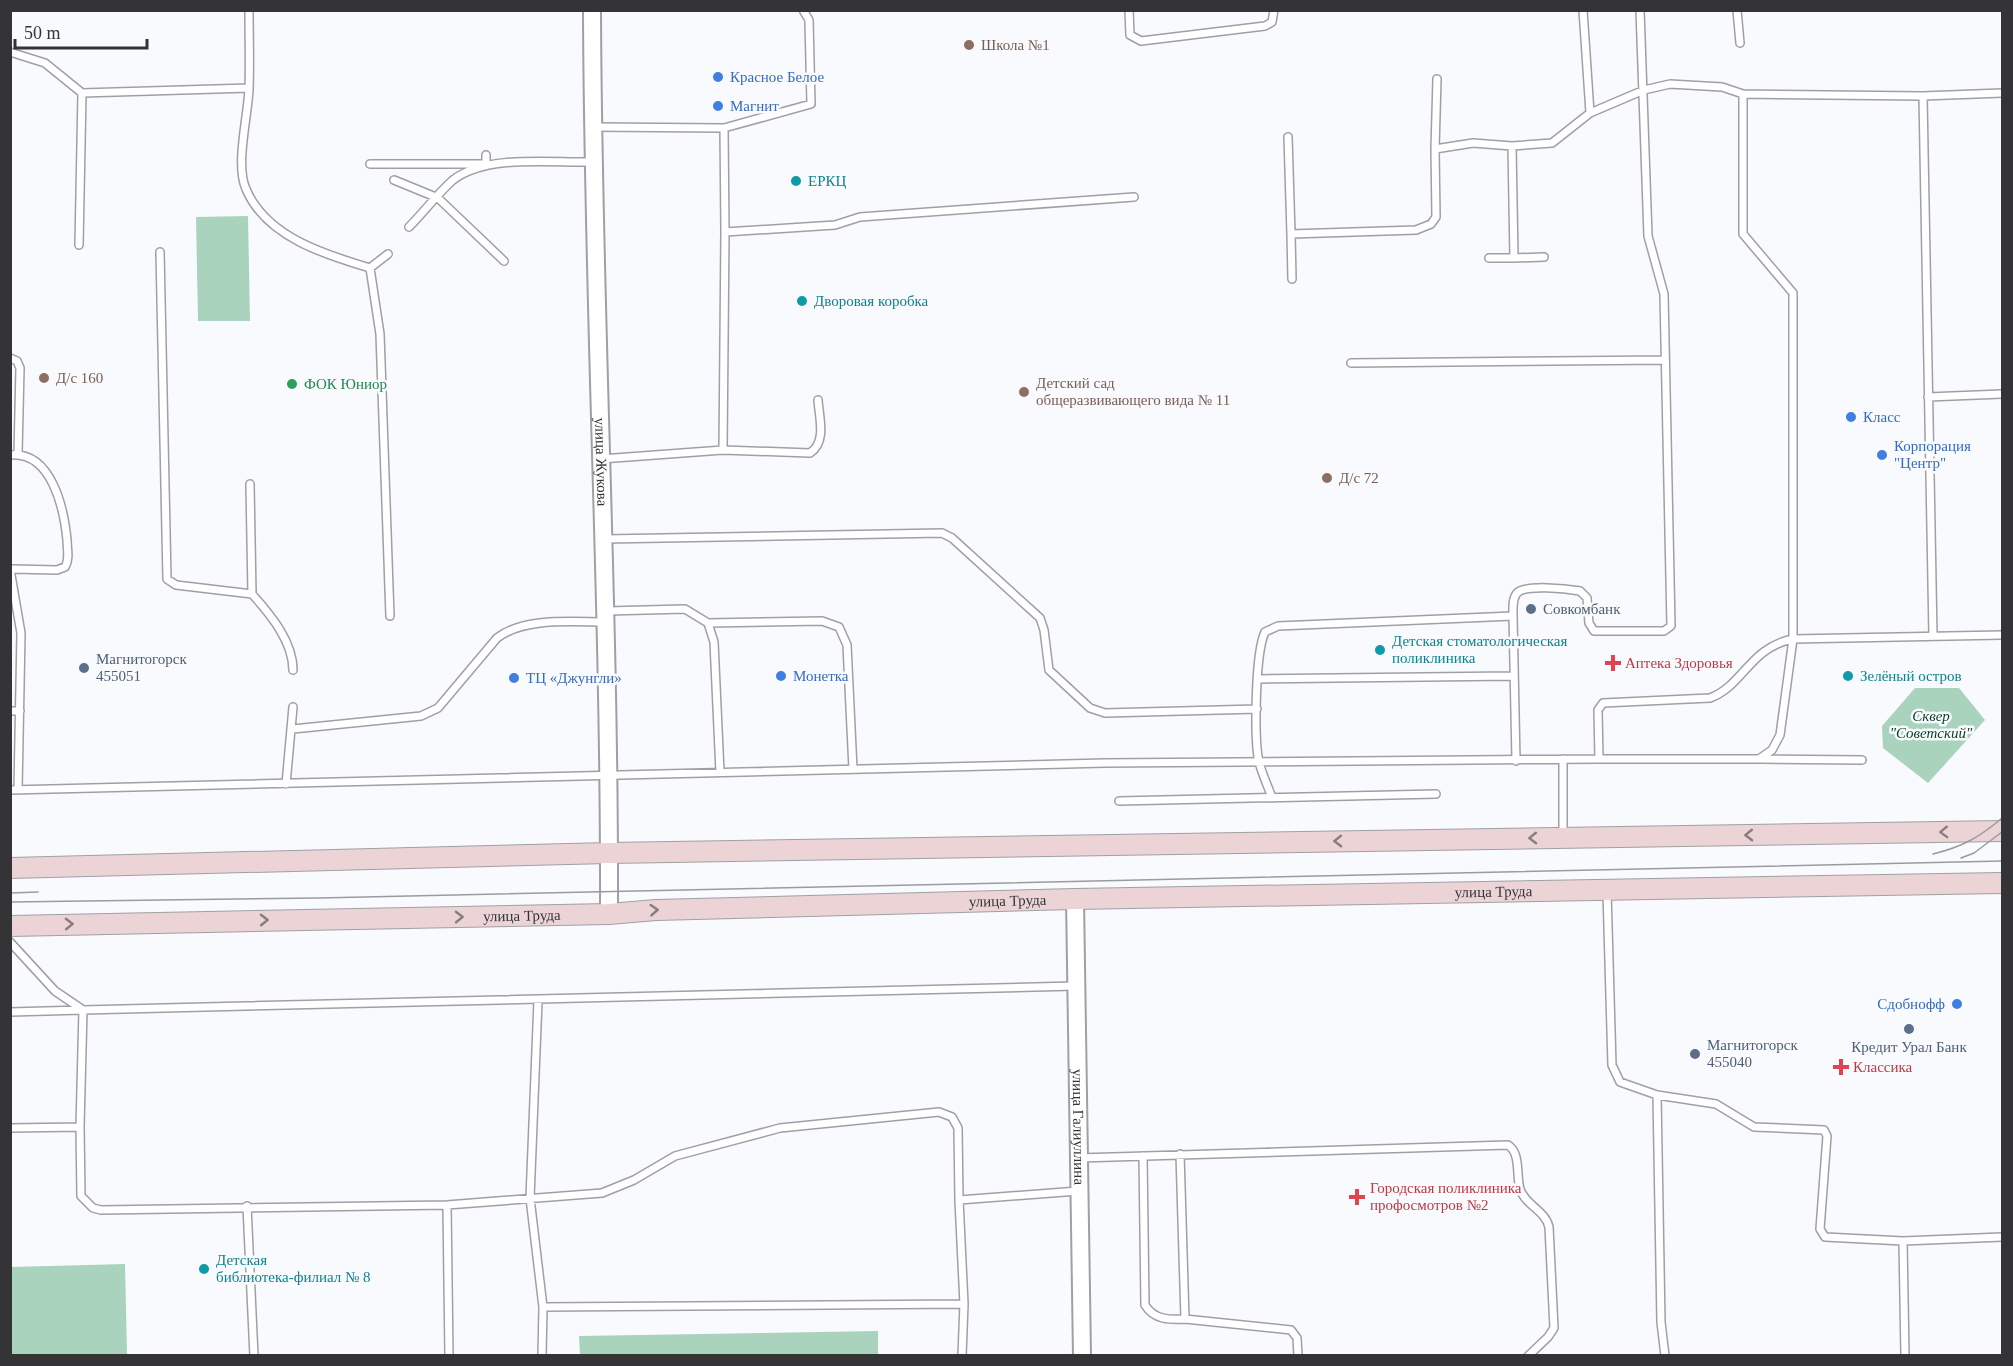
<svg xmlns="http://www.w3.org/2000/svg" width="2013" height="1366" viewBox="0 0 2013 1366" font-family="'Times New Roman',serif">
	<rect width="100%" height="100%" fill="#f9fafe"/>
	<!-- green -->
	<path fill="#a9d3bc" d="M248,216l2,105h-52l-2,-104z
		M1915,688h44l26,32 -57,63 -45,-35 -1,-22z
		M125,1264l2,91h-116v-88z
		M878,1331v24h-298l-1,-19z"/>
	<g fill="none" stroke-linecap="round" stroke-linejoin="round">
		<!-- service casing -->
		<g stroke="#9fa0a5" stroke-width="10">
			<path id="service" d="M249,10c0,26 1,53 0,79 -1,27 -14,76 -3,100 20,48 80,66 124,79l18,-14
				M1129,10l1,25 11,6 124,-15 7,-4 2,-12
				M1583,10l7,103
				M1737,10l3,33
				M10,52l35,11 37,30
				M1923,96l10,540
				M593,127l131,1 87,-24 -2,-84 -6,-10
				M1288,137l3,97 125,-4 15,-6 5,-7 -1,-68 38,-6 39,3 40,-3 38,-30 54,-23 26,-6 52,3 21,7
				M1512,146l2,112 30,-1
				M1435,149l2,-70
				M370,164h116v-9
				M394,180l44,18 66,63
				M409,227c13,-13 31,-36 44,-47 34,-26 98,-17 139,-18
				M725,232l110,-7 25,-8 274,-20
				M1291,234l1,45
				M79,245l3,-152 167,-5
				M160,252l7,327 9,6 76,9c19,21 41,48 41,76
				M1489,258h25
				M370,268l10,66 10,282
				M10,358l7,3 3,7 -2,86
				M1351,363l314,-3
				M1928,397l74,-3
				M723,450l87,3c17,-11 9,-36 8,-53
				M10,455c42,-4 54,54 57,85 0,9 3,19 -2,27l-8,3 -45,-1
				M601,459l122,-9 2,-218 -1,-104
				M250,484l2,110
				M605,539l337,-6 10,5 88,80 4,12 5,40 41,38 15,5 152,-4
				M10,569l11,64 -3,157
				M607,611l78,-2 23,14 6,19 6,130
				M708,623l114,-2 17,6 8,18 6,124
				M1258,679l254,-3
				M10,711h10
				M293,729l128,-13 17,-8 59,-70c27,-21 75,-16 108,-16
				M1563,759v76
				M1599,759h160l13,-9 8,-15 13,-96v-346l-50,-59v-140l180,2 79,-3
				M1759,759l103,1
				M1516,761l-3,-145c0,-7 -1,-17 4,-23 8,-9 51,-4 63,-2l7,7 2,25 5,8h70l7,-5 -7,-332 -16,-58 -8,-226
				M286,784l7,-77
				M10,790l1095,-27 494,-4 -1,-49 5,-7 107,-5c33,-12 40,-51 83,-59l209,-4
				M1272,798c-4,-12 -10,-24 -13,-36 -5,-23 -4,-109 6,-130l13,-6 235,-10
				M1119,801l317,-7
				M1607,892l5,173 8,17 37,13 4,227 4,34
				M10,942l45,49 28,19 -73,2
				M538,1001l-8,197 13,109 -1,49
				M1657,1095l59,9 38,23 70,3 3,6 -7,93 5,8 78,4 99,-4
				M80,1127l1,69 12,12 8,2 346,-5 155,-12 32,-13 41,-24 105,-28 159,-16 13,5 6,11 1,72 119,-9
				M10,1128l70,-1 3,-117 992,-24
				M1143,1156l2,149c9,15 25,15 40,14l-5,-165
				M1079,1158l429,-13c13,8 8,31 12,44 5,16 25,21 29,38l5,101 -6,9 -20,19
				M959,1200l5,104 -2,52
				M447,1205l2,151
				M247,1206l7,150
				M1903,1241l2,115
				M543,1307l421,-3
				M1185,1319l106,11 6,8 1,18"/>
		</g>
		<!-- tertiary casing -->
		<g stroke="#9fa0a5" stroke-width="20">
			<g id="tertiary">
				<path id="s1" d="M592,10c1,302 18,602 17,904"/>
				<path id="s2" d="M1075,899l7,457"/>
			</g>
		</g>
		<!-- secondary casing -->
		<g stroke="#9fa0a5" stroke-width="22">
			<g id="secondary">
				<path d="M10,868l599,-15 1393,-22"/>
				<path id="s3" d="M10,926l599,-12 47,-4 419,-11 927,-16"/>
			</g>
		</g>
		<!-- service -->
		<use href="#service" stroke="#fff" stroke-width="7"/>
		<!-- tertiary -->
		<use href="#tertiary" stroke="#fff" stroke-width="16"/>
		<!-- secondary -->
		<use href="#secondary" stroke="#ecd4d6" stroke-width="20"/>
		<!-- tram -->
		<path stroke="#9a9b9e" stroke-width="1.5" d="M1933,854c29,-7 47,-17 69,-36
			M1961,858l13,-5 28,-21
			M10,893l28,-1
			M10,902l309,-4 1683,-37"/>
	</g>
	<!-- one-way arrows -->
	<defs><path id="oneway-chevron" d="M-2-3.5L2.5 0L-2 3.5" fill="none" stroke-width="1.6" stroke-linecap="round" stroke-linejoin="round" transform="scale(1.5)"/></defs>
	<g stroke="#877c7e">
		<use href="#oneway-chevron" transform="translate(1944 832) rotate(178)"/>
		<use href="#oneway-chevron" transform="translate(1749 835) rotate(179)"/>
		<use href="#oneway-chevron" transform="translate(1533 838) rotate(179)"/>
		<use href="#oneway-chevron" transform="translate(1338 841) rotate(179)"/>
		<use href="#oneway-chevron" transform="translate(654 910) rotate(-4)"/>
		<use href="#oneway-chevron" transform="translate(459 917) rotate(-1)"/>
		<use href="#oneway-chevron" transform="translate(264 920) rotate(-1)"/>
		<use href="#oneway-chevron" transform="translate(69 924) rotate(-1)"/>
	</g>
	<!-- markers -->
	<g fill="#8d6e63" stroke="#f9fafe" stroke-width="2">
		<circle cx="969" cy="45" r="6"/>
		<circle cx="44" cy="378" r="6"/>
		<circle cx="1024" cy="392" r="6"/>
		<circle cx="1327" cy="478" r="6"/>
	</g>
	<g fill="#3f7fe0" stroke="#f9fafe" stroke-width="2">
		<circle cx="718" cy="77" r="6"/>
		<circle cx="718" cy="106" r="6"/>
		<circle cx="1851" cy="417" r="6"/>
		<circle cx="1882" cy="455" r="6"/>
		<circle cx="781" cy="676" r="6"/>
		<circle cx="514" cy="678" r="6"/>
		<circle cx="1957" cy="1004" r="6"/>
	</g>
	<g fill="#0f9aa8" stroke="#f9fafe" stroke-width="2">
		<circle cx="796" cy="181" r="6"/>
		<circle cx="802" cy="301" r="6"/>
		<circle cx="1380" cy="650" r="6"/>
		<circle cx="1848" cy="676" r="6"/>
		<circle cx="204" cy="1269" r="6"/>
	</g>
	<circle fill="#2e9e5b" stroke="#f9fafe" stroke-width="2" cx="292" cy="384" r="6"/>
	<g fill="#5c6f8a" stroke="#f9fafe" stroke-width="2">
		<circle cx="1531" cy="609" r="6"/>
		<circle cx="84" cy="668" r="6"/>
		<circle cx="1909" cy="1029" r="6"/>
		<circle cx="1695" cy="1054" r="6"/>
	</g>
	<g fill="#e0444e" stroke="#f9fafe" stroke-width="2">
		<path d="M1610 654h6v6h6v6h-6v6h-6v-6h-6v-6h6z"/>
		<path d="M1838 1058h6v6h6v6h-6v6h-6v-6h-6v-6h6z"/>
		<path d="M1354 1188h6v6h6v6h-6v6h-6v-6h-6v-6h6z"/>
	</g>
	<g text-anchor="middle" stroke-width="5" stroke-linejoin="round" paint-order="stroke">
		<!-- education labels -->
		<g font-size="15" fill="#785e54" stroke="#f9fafe" text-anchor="start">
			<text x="981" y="50">Школа №1</text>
			<text x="56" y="383">Д/с 160</text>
			<text x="1036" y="388">Детский сад<tspan x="1036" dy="17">общеразвивающего вида № 11</tspan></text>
			<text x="1339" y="483">Д/с 72</text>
		</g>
		<!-- shop labels -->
		<g font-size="15" fill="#366cbe" stroke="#f9fafe" text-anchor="start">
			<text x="730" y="82">Красное Белое</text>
			<text x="730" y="111">Магнит</text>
			<text x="1863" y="422">Класс</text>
			<text x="1894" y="451">Корпорация<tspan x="1894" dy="17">"Центр"</tspan></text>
			<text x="793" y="681">Монетка</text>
			<text x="526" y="683">ТЦ «Джунгли»</text>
			<text x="1945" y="1009" text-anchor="end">Сдобнофф</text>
		</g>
		<!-- culture labels -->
		<g font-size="15" fill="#0d838f" stroke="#f9fafe" text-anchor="start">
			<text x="808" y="186">ЕРКЦ</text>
			<text x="814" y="306">Дворовая коробка</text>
			<text x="1392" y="646">Детская стоматологическая<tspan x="1392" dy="17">поликлиника</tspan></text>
			<text x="1860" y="681">Зелёный остров</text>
			<text x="216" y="1265">Детская<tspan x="216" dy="17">библиотека-филиал № 8</tspan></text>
		</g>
		<!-- leisure labels -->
		<g font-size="15" fill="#27864d" stroke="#f9fafe" text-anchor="start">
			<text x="304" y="389">ФОК Юниор</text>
		</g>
		<!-- street labels -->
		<g font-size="15" fill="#343436" stroke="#f9fafe">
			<text dy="5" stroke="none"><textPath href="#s1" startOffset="452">улица Жукова</textPath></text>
			<text dy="5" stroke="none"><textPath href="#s3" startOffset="1484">улица Труда</textPath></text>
			<text dy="5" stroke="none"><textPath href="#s3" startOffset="998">улица Труда</textPath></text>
			<text dy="5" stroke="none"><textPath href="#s3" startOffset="512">улица Труда</textPath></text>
			<text dy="5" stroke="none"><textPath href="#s2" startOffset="228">улица Галиуллина</textPath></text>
		</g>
		<!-- service labels -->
		<g font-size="15" fill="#4e5e75" stroke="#f9fafe" text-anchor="start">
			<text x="1543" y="614">Совкомбанк</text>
			<text x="96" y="664">Магнитогорск<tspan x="96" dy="17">455051</tspan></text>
			<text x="1707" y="1050">Магнитогорск<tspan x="1707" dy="17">455040</tspan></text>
			<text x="1909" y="1052" text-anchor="middle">Кредит Урал Банк</text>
		</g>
		<!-- health labels -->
		<g font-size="15" fill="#be3a42" stroke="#f9fafe" text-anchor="start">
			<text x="1625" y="668">Аптека Здоровья</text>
			<text x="1853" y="1072">Классика</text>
			<text x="1370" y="1193">Городская поликлиника<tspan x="1370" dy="17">профосмотров №2</tspan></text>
		</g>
		<!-- park labels -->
		<g font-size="15" font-style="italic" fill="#053f28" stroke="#f9fafe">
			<text x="1931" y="721">Сквер<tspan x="1931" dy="17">"Советский"</tspan></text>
		</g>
	</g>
	<!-- border -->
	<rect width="2013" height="1366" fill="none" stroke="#343436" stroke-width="24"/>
	<!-- scale -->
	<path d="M15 39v9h132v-9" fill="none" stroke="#343436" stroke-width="3"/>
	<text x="24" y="39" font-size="18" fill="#343436" stroke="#f9fafe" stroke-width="4.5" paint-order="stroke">50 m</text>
</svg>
